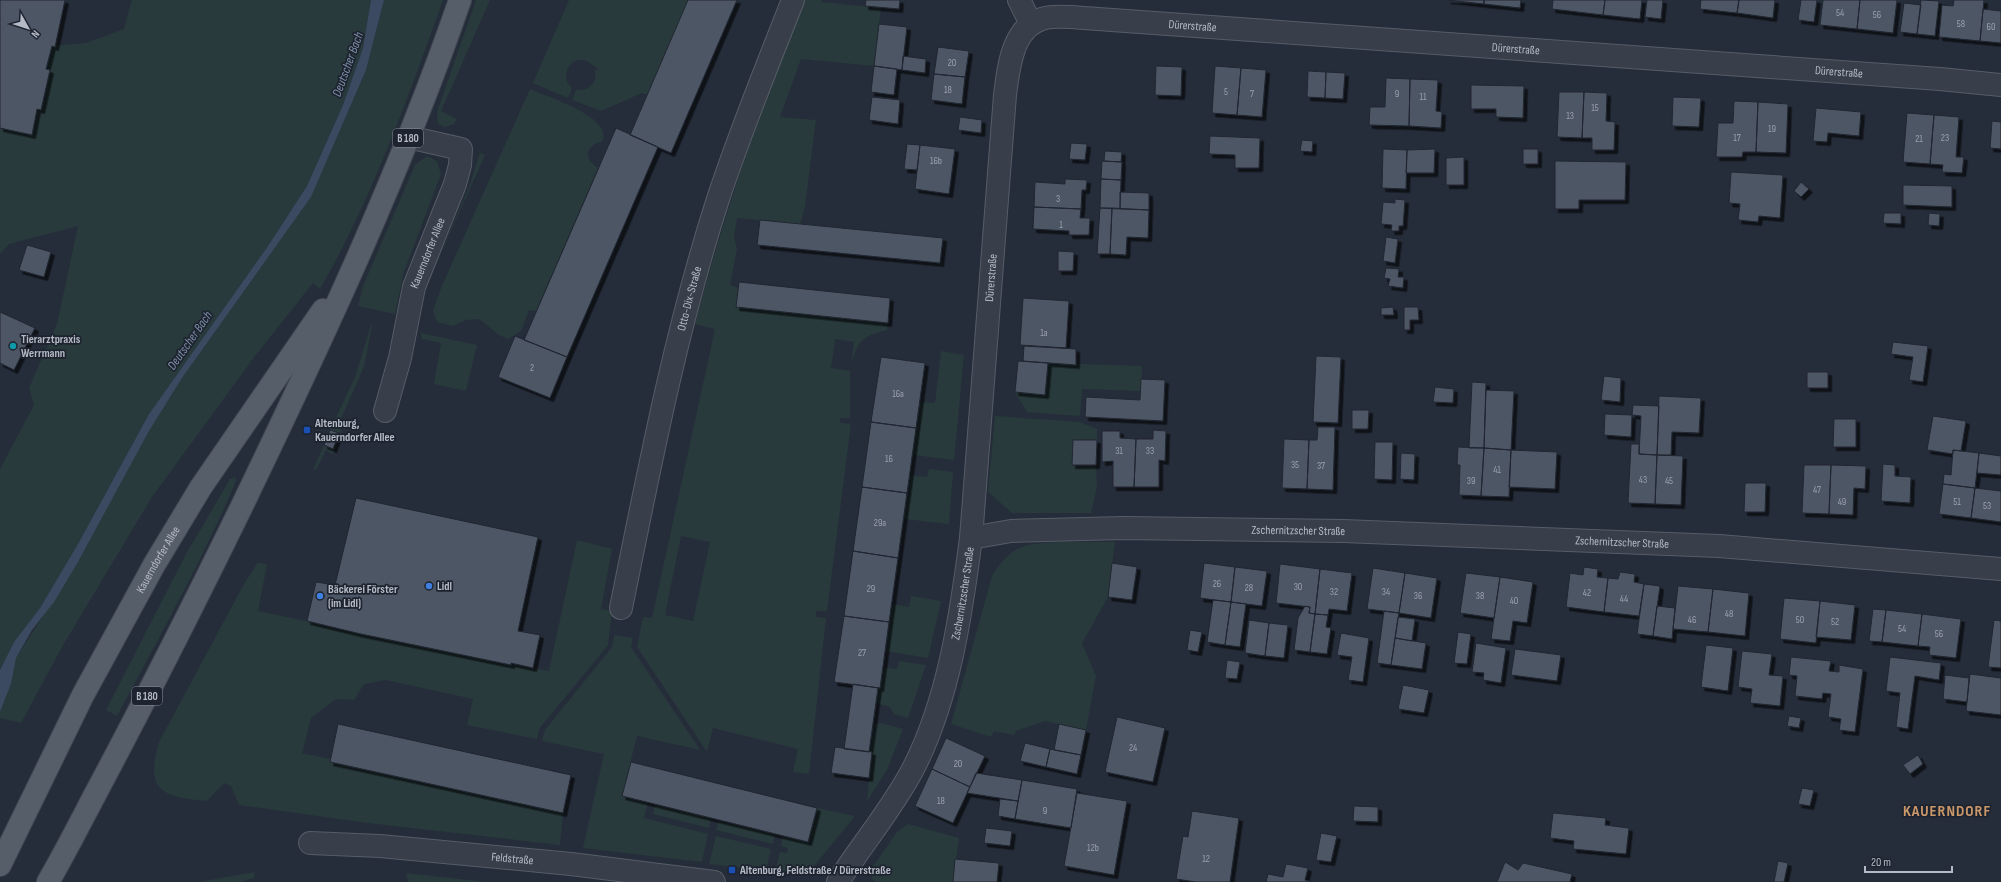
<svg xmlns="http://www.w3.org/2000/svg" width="2001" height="882" viewBox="0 0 2001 882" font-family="'Sofia Sans Condensed',sans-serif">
	<defs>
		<filter id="shadow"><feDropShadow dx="3.5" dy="3.5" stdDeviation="0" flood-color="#0009"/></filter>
	</defs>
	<rect width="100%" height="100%" fill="#252d3a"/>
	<!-- green -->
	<path fill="#283a3c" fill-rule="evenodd" d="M132,0h239l-8,48 -20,57 -36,81 -39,60 -119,168 -71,130 -38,64 -26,34 -14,28v-201l34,-64 -5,-17 28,-64 21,-98 -69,18 -9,10v-126l32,7 5,-26h4l9,-39 -4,-1 6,-23 34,-3 38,-14z
		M384,0h59c-35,98 -71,199 -123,289l-7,-6 -58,73 -103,141 -90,150 -41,76 -21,-5v-6l11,-28 5,-26 62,-96 71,-131 33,-53 129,-181 55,-127z
		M476,0h14l-49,111 16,8 -3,5 -9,3 -7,-3 -1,-12z
		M569,0h119l-41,95 -5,-2 -41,18 -29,-11 4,-10c13,1 22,-7 19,-20l4,-1c-5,-2 -9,-7 -13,-8 -15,-5 -22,9 -19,21l5,6 -4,10 -35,-15z
		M802,0h20l-1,2 60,6 -7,58 -73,-7 -21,58 36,3 -11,86 -5,18 -63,-6 -3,19 3,12 -7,36 8,3 -2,19 152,16 -1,7c-25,6 -29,11 -36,35l3,-23 -19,-3 -4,29 19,3v47h-10v5l11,1 -24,187h-11v6l10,1 -17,156 -16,-2 5,-23 -85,-21 -6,24 -70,-105 6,-30 9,1 63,-289 -20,-5c29,-110 66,-217 107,-324zM681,536l29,6 -17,79 -28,-6z
		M530,89c17,8 85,28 72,53 -8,0 -17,8 -13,17 2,4 6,7 9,9l-62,143 -7,-1 -8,21 -13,8 -9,-4 -20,-16 -13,1 -13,6 -16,-4 -4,-11 8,-23z
		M480,153l5,2 -58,130 42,-98z
		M427,156l10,5 4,13 -37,98 -9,42 -37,-8 5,-20 52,-121z
		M371,325l1,1 -8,41 -27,61 5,3 -9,23 -7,-4 -10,20 -3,-1 11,-24 10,4 5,-16 -9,-3 25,-53z
		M421,333l56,12 -11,46 -32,-7 7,-41 -19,-4z
		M941,351l23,4 -10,105 -41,-5 7,-53 15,1z
		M1048,363l94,3 -1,25 -59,-2 -2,27 -53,-4 -12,-20 30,3z
		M995,416l85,6 17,7v11l-24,1 -1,24h24l1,22 -6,26h-79l-24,-21z
		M929,469l24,3 -4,52 -45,-5 6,-44 17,2z
		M235,477l1,4c-34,81 -78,158 -119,235l-11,-6 80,-156 44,-75z
		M577,540l35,9 -11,60 11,2 -4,34 -69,84 -2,10 -70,-14 6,-26 -87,-19 -22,4 -10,16 -18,-1 -25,19 -9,35 28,6v3l233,51 -3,32 -200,-23 -121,-17 -8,-19 -7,-3 -17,18c-46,-4 -62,-10 -48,-59l85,-158 14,-22 9,3 -9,46 71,15 1,2 181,37v-2l38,8z
		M1062,542h53l-7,55 -26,46 14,33 -10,54 -41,-9 -29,10 -2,4 -20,-4 -3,6 -40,-13 41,-148c20,-33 34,-32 70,-34z
		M911,596l30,5 -13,57 -43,-7 7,-47 17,3z
		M614,635l19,3 -2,9 69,103 -63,-14 -15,60 26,7 -4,15 64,16 -6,28 -119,-14 21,-94 -62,-13 3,-11 67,-83z
		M899,661l27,4 -18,53 -14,-4 -4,-7 -14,-4 7,-36 14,2z
		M882,723l21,6 -16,41 -20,31 5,-49h-3l4,-28z
		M655,805l56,13 -2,10 -56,-14z
		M817,808l38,8 -40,49 -23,8 -17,-2 5,-19 7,1 1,-5 -7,-2 2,-10 25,6z
		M719,821l56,13 -2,10 -57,-14z
		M908,824l51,14 -6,44h-77l-3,-2 -4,-7 3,-5 25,-36z
		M716,836l55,13 -5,21 -57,-6z
		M255,872l-1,6 -13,4h-42z
		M406,873l81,9h-79z"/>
	<!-- water -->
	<path fill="#3c4a61" d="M371,0h13l-18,70 -55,127 -129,181 -33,53 -71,131 -24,40 -22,28 -16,28 -5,26 -11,28v-42l14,-28 26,-34 38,-64 71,-130 119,-168 39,-60 36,-81 20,-57z"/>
	<!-- building -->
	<path fill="#4e5765" stroke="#202631" filter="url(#shadow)" d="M0,0h65l-10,47 -3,-1 -6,23 4,1 -9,40 -4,-1 -5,26 -32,-7z
		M688,0h49l-66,153 -41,-18z
		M866,0h34l-1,9 -34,-3z
		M1447,0h37v4z
		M1484,0h37l-1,8 -36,-4z
		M1553,0h52l-2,15 -51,-6z
		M1605,0h37l-2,19 -37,-4z
		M1647,0h16l-2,19 -16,-2z
		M1701,0h38l-2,13 -37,-4z
		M1739,0h36l-2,18 -36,-5z
		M1801,0h16l-3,22 -16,-2z
		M1823,0h37l-3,29 -37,-4z
		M1860,0h37l-4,33 -36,-4z
		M1921,0l18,1 -4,35 -18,-2z
		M1954,0h30l-4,41 -41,-4 3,-32 11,1z
		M1904,3l17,2 -4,29 -17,-2z
		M1983,9l18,2v32l-21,-2z
		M879,24l28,3 -5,43 -28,-4z
		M938,47l31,4 -4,26 -31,-3z
		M903,56l23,3 -1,14 -23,-3z
		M874,66l23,3 -3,26 -23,-3z
		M1156,66l26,1 -1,29 -26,-1z
		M1215,66l26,2 -4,47 -25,-2z
		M1241,68l25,2 -4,47 -25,-2z
		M1308,71l18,1 -1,26 -18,-1z
		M1326,72l19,1 -2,26 -18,-1z
		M934,74l31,3 -3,27 -31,-4z
		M1386,78l24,1 -1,47 -40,-1 1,-18h15z
		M1410,79l28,1 -2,31 6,1 -1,16 -32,-2z
		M1471,85l53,1 -1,32 -27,-1v-8h-25z
		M1559,92h25l-2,46 -25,-1z
		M1584,92l23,1 -1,28 9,1 -1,28h-22v-12h-10z
		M872,97l28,3 -2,24 -29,-4z
		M1673,97l28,1 -2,29 -27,-1z
		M1734,101l24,1 -2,50h-13l-1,5h-26l2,-34h15z
		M1758,102l30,2 -2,49 -30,-1z
		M1816,108l45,4 -2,24 -31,-3 -1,9 -14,-1z
		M1907,113l27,2 -4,49 -27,-2z
		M1934,115l25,2 -3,40h8l-2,16 -20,-1 1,-7 -13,-1z
		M960,117l22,3 -1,13 -23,-3z
		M1992,121l9,1v27l-11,-1z
		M616,128l42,19 -91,210 -43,-17z
		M1210,136l50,2 -1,30h-24v-13l-26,-1z
		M1302,140l11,1 -1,11 -12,-1z
		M1071,143l16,1 -2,16 -16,-1z
		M907,144l13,1 -3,25 -13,-1z
		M920,145l35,4 -6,45 -34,-5z
		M1383,149l24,1 -1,39 -24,-1z
		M1435,149l-1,24h-28l1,-23z
		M1523,149h15v15h-15z
		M1105,151l17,1 -1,10 -17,-1z
		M1464,157v28h-18v-27z
		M1102,161l20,1 -1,18 -20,-1z
		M1555,161l71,1 -1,38h-46v9h-24z
		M1731,172l52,3 -3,43 -21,-2 -1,6 -20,-2 2,-16 -11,-1z
		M1065,179l22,1 -1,10h-4l-1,19 -47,-2 1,-25 30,2z
		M1101,179l20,1 -1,29 -20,-1z
		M1801,182l8,7 -8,8 -7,-6z
		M1903,185l49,1v21l-49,-2z
		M1120,192l29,1v17l-29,-1z
		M1395,199l10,1 -2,26h-4v5h-8l1,-6 -11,-1 2,-22 12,1z
		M1034,207l47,2 -1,9h10l-1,17h-20v-4l-36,-2z
		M1100,208h12l-2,46h-13z
		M1112,208l37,2 -1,28 -21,-1 -1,18 -16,-1z
		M1884,213h17v11l-18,-1z
		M1929,213l11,1 -1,12 -11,-1z
		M760,220l183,18 -3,25 -183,-18z
		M1386,237l12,2 -3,24 -12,-2z
		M27,245l24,7 -7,25 -25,-7z
		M1058,251l16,1 -1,19h-15z
		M1386,268l13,1 -1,8h6l-1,11 -15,-2 2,-7 -6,-1z
		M739,282l151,16 -2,25 -152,-16z
		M1023,298l46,3 -3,47 -46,-3z
		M1393,307l1,8h-13v-7z
		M1404,307h14l1,13h-9v10h-6z
		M0,312l35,16 -21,42 -14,-7z
		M515,336l52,21 -17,41 -52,-21z
		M1893,342l35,4 -5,36 -14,-2 4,-23 -22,-3z
		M1024,346l52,3v16l-53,-4z
		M1316,356l25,1 -3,66 -25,-1z
		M881,357l44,6 -9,65 -45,-6z
		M1018,361l30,2 -3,32 -30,-3z
		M1807,372h21v16h-21z
		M1604,376l17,2 -1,24 -19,-2z
		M1141,379l24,1 -2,41 -78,-4 1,-20 54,3z
		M1472,382l14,1 -2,65h-15z
		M1435,387l19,2 -1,14 -20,-1z
		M1486,390l28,1 -3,59 -27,-2z
		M1659,396l42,2 -2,35 -27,-1 -1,23h-14z
		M1633,405l26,1 -2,49 -18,-1 2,-38 -9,-1z
		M1352,410h17l-1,19h-16z
		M1605,414l27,1 -1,22 -27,-2z
		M1933,416l33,5 -5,30 -8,-1v4l-26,-4z
		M1834,419h22v28h-23z
		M871,422l45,6 -9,65 -45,-6z
		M1318,427h17l-2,63 -26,-1 2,-49h8z
		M330,430l9,3 -6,16 -9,-4z
		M1153,430l13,1 -1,30 -6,-1v27h-25l2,-48h17z
		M1102,431h18v7l16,1 -2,48h-21v-26l-11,1z
		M1284,439l25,1 -2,49 -25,-1z
		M1073,440h24l-1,25h-24z
		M1375,442h18l-1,38 -18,-1z
		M1631,444h8v10l18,1 -2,49 -27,-1z
		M1458,447l26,1 -3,48 -22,-1 1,-30h-3z
		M1484,448l27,2 -2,47 -28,-1z
		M1511,450l46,2 -2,37 -46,-2z
		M1953,450l26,3 -4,35 -32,-4 1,-10 7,1z
		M1401,453l14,1 -1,26 -14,-1z
		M1979,453l22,3v19l-24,-2z
		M1657,455l26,1 -2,49 -26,-1z
		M1883,464l12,1v11l16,1 -1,26 -29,-2z
		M1804,465h27l-2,49 -27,-1z
		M1831,465l35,1 -1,23 -11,-1 -1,27 -24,-1z
		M1745,483h21l-1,29h-21z
		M1943,484l32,4 -4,30 -32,-4z
		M862,487l45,6 -9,65 -45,-7z
		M1975,488l26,3v31l-30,-4z
		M356,498l182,39 -20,94 22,4 -7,33 -22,-5v2l-150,-31 -54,-13 9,-39 19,3z
		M853,551l45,7 -9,64 -45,-6z
		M1112,563l25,4 -5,33 -24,-3z
		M1204,563l31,4 -4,35 -31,-4z
		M1280,564l40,5 -5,45 -6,-1 1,-6 -34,-4z
		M1235,567l32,4 -5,35 -31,-4z
		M1584,567l14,2 -1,8 11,1 -4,34 -38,-5 4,-34 13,2z
		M1373,568l32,5 -6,40 -32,-4z
		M1320,569l32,4 -5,38 -18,-2 -1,6 -13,-1z
		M1620,572l15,2 -1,8 10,2 -5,32 -35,-4 4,-34 10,1z
		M1405,573l32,5 -6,40 -32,-5z
		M1466,573l34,4 -6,41 -34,-5z
		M1500,577l33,5 -6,41 -14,-2 -3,20 -19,-2z
		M1644,584l16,2 -7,50 -16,-2z
		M1678,586l35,3 -5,43 -35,-3z
		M1713,589l36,4 -4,43 -37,-4z
		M1784,598l36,3 -4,42 -36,-4z
		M1213,600l18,2 -6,43 -18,-3z
		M1820,601l35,4 -4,35 -35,-3z
		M1231,602l15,2 -6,43 -15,-2z
		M1305,606l5,1 -1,6 6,1 -5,38 -16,-2 4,-32z
		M1657,606l18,2 -3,31 -19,-3z
		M1873,609l13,1 -4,32 -13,-1z
		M1886,610l36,4 -4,32 -36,-4z
		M1384,611l15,2 -8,52 -14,-2z
		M1315,614l13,1 -2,12 5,1 -4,26 -17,-2z
		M1922,614l39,5 -5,39 -27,-3 1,-8 -12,-1z
		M844,616l45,6 -9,66 -46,-6z
		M1398,617l17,2 -3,22 -17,-3z
		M1249,620l20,3 -4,33 -20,-3z
		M1994,620l7,1v47l-13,-1z
		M1269,623l19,2 -4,33 -19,-2z
		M1190,630l12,2 -4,20 -11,-2z
		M1458,632l13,2 -4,30 -13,-1z
		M1341,633l28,5 -6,44 -15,-2 4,-23 -15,-2z
		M1395,638l31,5 -4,26 -31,-4z
		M1476,643l30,5 -5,35 -18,-3 1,-7 -12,-1z
		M1706,645l27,3 -5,43 -27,-4z
		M1515,649l46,6 -4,26 -46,-6z
		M1742,651l30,3 -3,21 14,1 -3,30 -30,-3 2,-14 -14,-2z
		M1791,657l40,4 -2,10 10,1v-7l24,4 -8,63 -16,-2 2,-11 -13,-2 3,-23 -8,-1 -1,6 -27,-3 2,-20 -8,-1z
		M1890,657l51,6 -2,17 -24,-4 -7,53 -12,-2 4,-34 -14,-2z
		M1227,660l13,2 -3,17 -12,-1z
		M1970,674l31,4v37l-35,-4z
		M1945,675l24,3 -2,24 -24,-3z
		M853,684l25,4 -9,64 -25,-3z
		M1403,685l26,5 -5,23 -26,-4z
		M1789,716l12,2 -2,10 -12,-2z
		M1117,717l48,11 -12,54 -48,-10z
		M338,724l233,51 -8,38 -233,-51z
		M1059,724l27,6 -5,25 -27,-5z
		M946,738l39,18 -15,31 -38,-18z
		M1025,743l25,6 -4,18 -26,-6z
		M835,747l37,5 -3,26 -38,-5z
		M1050,749l31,6 -4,19 -31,-7z
		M1918,755l5,9 -13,10 -7,-9z
		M631,762l186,46 -9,34 -186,-46z
		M932,769l38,18 -17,36 -38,-17z
		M976,773l46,7 -4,21 -51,-8z
		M1022,780l55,9 -6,39 -56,-9z
		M1802,788l12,2 -4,16 -12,-2z
		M1077,793l50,8 -13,74 -50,-9z
		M1000,799l18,2 -3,18 -17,-3z
		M1354,806l24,1v15l-25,-1z
		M1192,811l47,7 -9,64h-34l-20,-3 7,-43 5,1z
		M1553,813l53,5 -1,7 24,3 -3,26 -53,-5 1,-8 -24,-3z
		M986,828l26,3 -2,15 -26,-3z
		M1321,833l16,3 -6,26 -15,-2z
		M955,859l44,4 -2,19h-44z
		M1778,861l10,2 -4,19h-10z
		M1505,862l13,8 5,-7 49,11 -2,8h-73z
		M1286,864l22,4 -3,12 7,2h-46l2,-8 15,3z"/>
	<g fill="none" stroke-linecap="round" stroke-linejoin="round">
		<!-- minor casing -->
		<g stroke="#575d68" stroke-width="24">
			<g id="minor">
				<path d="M1019,0l12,24"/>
				<path id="s1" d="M385,411l15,-53 14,-71 41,-103 5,-19 1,-16 -53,-12"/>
				<path id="s2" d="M971,538l34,-443c4,-31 8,-75 47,-78 11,-1 22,0 32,1l856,61 61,6"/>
				<path id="s3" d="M621,608c28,-138 54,-275 97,-409 22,-67 49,-133 75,-199"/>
				<path id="s4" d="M310,843l70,3 191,18 143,18"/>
				<path id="s5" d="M838,882c24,-38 54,-73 75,-113 36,-70 48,-154 58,-231l40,-7 113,-3 219,3 376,15 282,23"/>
			</g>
		</g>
		<!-- major casing -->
		<g stroke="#424853" stroke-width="24">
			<g id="major">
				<path id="s6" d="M0,865l83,-170 71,-130 47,-78 122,-177"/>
				<path d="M48,882c18,-31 34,-63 51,-95 49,-92 96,-185 142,-279 80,-166 159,-334 219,-508"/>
			</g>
		</g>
		<!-- minor -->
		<use href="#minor" stroke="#383f4a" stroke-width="22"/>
		<!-- major -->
		<use href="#major" stroke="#565e6a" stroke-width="22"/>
	</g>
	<!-- markers -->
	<circle fill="#0f9aa8" stroke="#1e242f" stroke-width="1.5" cx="13" cy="346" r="4"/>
	<g fill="#1a4fb4" stroke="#1e242f" stroke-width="1.5">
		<rect x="303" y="426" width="8" height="8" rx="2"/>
		<rect x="728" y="866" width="8" height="8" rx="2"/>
	</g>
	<g fill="#3f7fe0" stroke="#1e242f" stroke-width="1.5">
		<circle cx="429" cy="586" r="4"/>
		<circle cx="320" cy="596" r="4"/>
	</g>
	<g text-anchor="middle" stroke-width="3.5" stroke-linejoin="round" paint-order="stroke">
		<!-- number labels -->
		<g font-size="10" fill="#9aa1ae">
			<text x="1840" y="16">54</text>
			<text x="1877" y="18">56</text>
			<text x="1961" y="27">58</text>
			<text x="1991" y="30">60</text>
			<text x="952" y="66">20</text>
			<text x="948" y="93">18</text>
			<text x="1226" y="95">5</text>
			<text x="1252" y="97">7</text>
			<text x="1397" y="97">9</text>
			<text x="1423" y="100">11</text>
			<text x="1595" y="111">15</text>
			<text x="1570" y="119">13</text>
			<text x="1772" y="132">19</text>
			<text x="1737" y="141">17</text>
			<text x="1945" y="141">23</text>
			<text x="1919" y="142">21</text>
			<text x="936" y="164">16b</text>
			<text x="1058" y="202">3</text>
			<text x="1061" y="228">1</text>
			<text x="1044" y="336">1a</text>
			<text x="532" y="371">2</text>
			<text x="898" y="397">16a</text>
			<text x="1119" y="454">31</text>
			<text x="1150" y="454">33</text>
			<text x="889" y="462">16</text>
			<text x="1295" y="468">35</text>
			<text x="1321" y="469">37</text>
			<text x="1497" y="473">41</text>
			<text x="1643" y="483">43</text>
			<text x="1471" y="484">39</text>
			<text x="1669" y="484">45</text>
			<text x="1817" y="493">47</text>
			<text x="1842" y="505">49</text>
			<text x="1957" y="505">51</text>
			<text x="1987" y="509">53</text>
			<text x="880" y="526">29a</text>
			<text x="1217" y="587">26</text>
			<text x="1298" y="590">30</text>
			<text x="1249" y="591">28</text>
			<text x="871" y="592">29</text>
			<text x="1334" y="595">32</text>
			<text x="1386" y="595">34</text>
			<text x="1587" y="596">42</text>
			<text x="1418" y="599">36</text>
			<text x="1480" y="599">38</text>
			<text x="1624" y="602">44</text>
			<text x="1514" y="604">40</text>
			<text x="1729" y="617">48</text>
			<text x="1692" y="623">46</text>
			<text x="1800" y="623">50</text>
			<text x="1835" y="625">52</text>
			<text x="1902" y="632">54</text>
			<text x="1939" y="637">56</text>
			<text x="862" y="656">27</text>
			<text x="1133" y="751">24</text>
			<text x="958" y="767">20</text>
			<text x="941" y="804">18</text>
			<text x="1045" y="814">9</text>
			<text x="1093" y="851">12b</text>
			<text x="1206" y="862">12</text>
		</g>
		<!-- shield labels -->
		<g fill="#1e242f" stroke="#878d99" stroke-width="1">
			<rect x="393" y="129" width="30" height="18" rx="3"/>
			<rect x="132" y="687" width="30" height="18" rx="3"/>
		</g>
		<g font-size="11" font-weight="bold" fill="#b4bac6">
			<text x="408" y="142">B 180</text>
			<text x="147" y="700">B 180</text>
		</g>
		<!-- street labels -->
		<g font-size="12" fill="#b4bac6" stroke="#1e242f">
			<text dy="4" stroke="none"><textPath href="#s2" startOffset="685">Dürerstraße</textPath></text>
			<text dy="4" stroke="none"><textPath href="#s2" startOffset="1009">Dürerstraße</textPath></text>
			<text dy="4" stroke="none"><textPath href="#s2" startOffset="1333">Dürerstraße</textPath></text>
			<text dy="4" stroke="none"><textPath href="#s1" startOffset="164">Kauerndorfer Allee</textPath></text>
			<text dy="4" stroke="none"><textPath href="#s2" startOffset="261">Dürerstraße</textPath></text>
			<text dy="4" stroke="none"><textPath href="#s3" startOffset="317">Otto-Dix-Straße</textPath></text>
			<text dy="4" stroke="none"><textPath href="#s5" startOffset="703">Zschernitzscher Straße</textPath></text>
			<text dy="4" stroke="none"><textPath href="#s5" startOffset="1027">Zschernitzscher Straße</textPath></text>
			<text dy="4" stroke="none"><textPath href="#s6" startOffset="344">Kauerndorfer Allee</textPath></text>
			<text dy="4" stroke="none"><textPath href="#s5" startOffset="319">Zschernitzscher Straße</textPath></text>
			<text dy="4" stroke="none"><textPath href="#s4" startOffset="203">Feldstraße</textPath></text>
		</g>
		<!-- poi labels -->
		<g font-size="12" font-weight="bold" fill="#b4bac6" stroke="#1e242f" text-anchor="start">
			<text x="21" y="343">Tierarztpraxis<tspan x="21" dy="14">Werrmann</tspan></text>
			<text x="315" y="427">Altenburg,<tspan x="315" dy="14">Kauerndorfer Allee</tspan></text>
			<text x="437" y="590">Lidl</text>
			<text x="328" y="593">Bäckerei Förster<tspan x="328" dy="14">(im Lidl)</tspan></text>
			<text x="740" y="874">Altenburg, Feldstraße / Dürerstraße</text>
		</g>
		<!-- water labels -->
		<g font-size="13" font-style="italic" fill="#7e90ab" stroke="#1e242f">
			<text transform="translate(347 64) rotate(-70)" y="5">Deutscher Bach</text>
			<text transform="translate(189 340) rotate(-55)" y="5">Deutscher Bach</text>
		</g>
		<!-- district labels -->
		<g font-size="16" font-weight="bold" letter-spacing="1" fill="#ca976a" stroke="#1e242f">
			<text x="1947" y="816">KAUERNDORF</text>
		</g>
	</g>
	<!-- north arrow -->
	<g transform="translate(28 28) rotate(129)" stroke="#1e242f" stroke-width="3" paint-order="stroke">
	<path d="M0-3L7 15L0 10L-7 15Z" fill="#b4bac6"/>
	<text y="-6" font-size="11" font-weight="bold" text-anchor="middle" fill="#b4bac6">N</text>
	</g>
	<!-- scale -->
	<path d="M1865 866v6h87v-6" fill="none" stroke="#b4bac6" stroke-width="2"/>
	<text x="1871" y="866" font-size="12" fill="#b4bac6" stroke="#1e242f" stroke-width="3" paint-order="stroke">20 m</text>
</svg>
